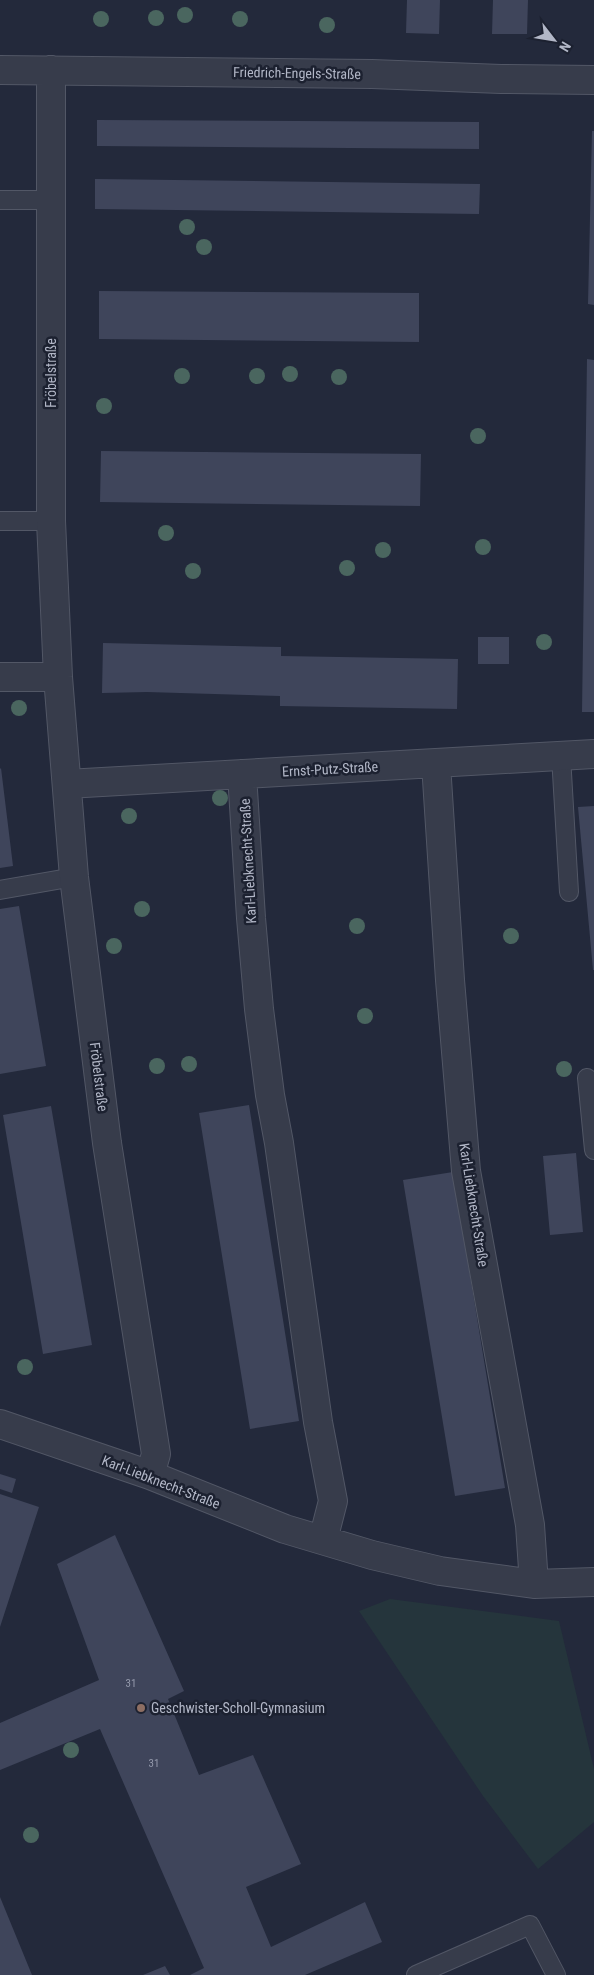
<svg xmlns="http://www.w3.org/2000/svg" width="594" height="1975" viewBox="0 0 594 1975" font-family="'Roboto Condensed',sans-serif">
	<rect width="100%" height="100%" fill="#23293b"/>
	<!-- green -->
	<path fill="#25353c" d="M390,1599l169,22 35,148v53l-56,47 -55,-73 -124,-185z"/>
	<!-- building -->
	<path fill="#3f455b" d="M407,0h33l-1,34 -33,-1z
		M493,0h35l-1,34h-35z
		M97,120l382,2v27l-382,-3z
		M592,131h2v174l-6,-1z
		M95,179l385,5 -1,30 -384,-5z
		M99,291l320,2v49l-320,-3z
		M587,359l7,1v352h-12z
		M101,451l320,3 -1,52 -320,-4z
		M478,637h31v27h-31z
		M103,643l178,4v9l177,3 -1,50 -177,-3v-10l-133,-4 -45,1z
		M1,768l12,98 -13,2v-99z
		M594,806v164h-1l-15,-163z
		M19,906l27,160 -46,8v-165z
		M249,1105l50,316 -49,8 -51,-316z
		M51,1106l41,239 -49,9 -40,-239z
		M576,1153l7,79 -33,3 -7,-79z
		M453,1172l52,316 -50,8 -52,-316z
		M0,1474l16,5 -4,14 -12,-4z
		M0,1494l39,13 -39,120z
		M115,1535l69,156 -16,8 31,76 54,-20 48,109 -55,23 25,60 94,-45 17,40 -77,33h-115l14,-7 -104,-239 -100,41v-47l99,-43 -42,-116z
		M0,1897l32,78h-32z
		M165,1966l5,9h-27z"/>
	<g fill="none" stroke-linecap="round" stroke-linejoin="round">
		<!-- lane casing -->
		<g stroke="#525766" stroke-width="20">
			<path id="lane" d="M0,200h51
				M0,521h51
				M561,756l8,136
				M0,890l74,-13
				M587,1078l7,72
				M416,1975l114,-50 26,50"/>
		</g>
		<!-- street casing -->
		<g stroke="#525766" stroke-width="30">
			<path id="street" d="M0,70l372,4 129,5 93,1
				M51,70v451l7,156 16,200 33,266 49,311 -6,21
				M0,677h58
				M436,764l14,216 16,191 64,354 4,59
				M242,774l9,144 8,91 11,86 9,48 39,279 15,79 -10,39
				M67,784l527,-30
				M0,1424l150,51 135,54 87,26 68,16 94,13 60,-2"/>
		</g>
		<!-- lane -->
		<use href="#lane" stroke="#373c4b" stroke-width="18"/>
		<!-- street -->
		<use href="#street" stroke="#373c4b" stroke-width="28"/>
	</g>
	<!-- trees -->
	<g fill="#4a665f">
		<circle cx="185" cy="15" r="8"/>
		<circle cx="156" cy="18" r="8"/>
		<circle cx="101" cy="19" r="8"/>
		<circle cx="240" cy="19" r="8"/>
		<circle cx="327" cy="25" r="8"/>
		<circle cx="187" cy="227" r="8"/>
		<circle cx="204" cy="247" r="8"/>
		<circle cx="290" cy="374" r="8"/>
		<circle cx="182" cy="376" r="8"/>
		<circle cx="257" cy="376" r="8"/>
		<circle cx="339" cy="377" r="8"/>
		<circle cx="104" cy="406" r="8"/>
		<circle cx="478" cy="436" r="8"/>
		<circle cx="166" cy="533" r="8"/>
		<circle cx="483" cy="547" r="8"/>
		<circle cx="383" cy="550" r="8"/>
		<circle cx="347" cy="568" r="8"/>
		<circle cx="193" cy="571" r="8"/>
		<circle cx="544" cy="642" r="8"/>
		<circle cx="19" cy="708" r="8"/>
		<circle cx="220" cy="798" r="8"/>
		<circle cx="129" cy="816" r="8"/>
		<circle cx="142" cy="909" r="8"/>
		<circle cx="357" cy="926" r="8"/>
		<circle cx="511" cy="936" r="8"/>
		<circle cx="114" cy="946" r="8"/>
		<circle cx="365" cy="1016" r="8"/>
		<circle cx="189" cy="1064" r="8"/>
		<circle cx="157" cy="1066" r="8"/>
		<circle cx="564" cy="1069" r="8"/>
		<circle cx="25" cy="1367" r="8"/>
		<circle cx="71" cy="1750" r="8"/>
		<circle cx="31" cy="1835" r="8"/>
	</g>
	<!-- markers -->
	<circle fill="#8d6e63" stroke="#1c2130" stroke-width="2" cx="141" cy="1708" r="5"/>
	<g text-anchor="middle" stroke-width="5" stroke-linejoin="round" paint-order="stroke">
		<!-- number labels -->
		<g font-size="11" fill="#959aac">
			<text x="131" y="1687">31</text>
			<text x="154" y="1767">31</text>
		</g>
		<!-- street labels -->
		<g font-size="14" fill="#b2b7c7" stroke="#1c2130">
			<text transform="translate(297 73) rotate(1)" y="5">Friedrich-Engels-Straße</text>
			<text transform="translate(51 373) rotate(-90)" y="5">Fröbelstraße</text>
			<text transform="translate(330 769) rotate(-3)" y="5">Ernst-Putz-Straße</text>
			<text transform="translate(248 861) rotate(-93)" y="5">Karl-Liebknecht-Straße</text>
			<text transform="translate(99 1077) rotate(83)" y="5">Fröbelstraße</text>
			<text transform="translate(474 1205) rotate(81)" y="5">Karl-Liebknecht-Straße</text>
			<text transform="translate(161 1482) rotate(21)" y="5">Karl-Liebknecht-Straße</text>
		</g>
		<!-- poi labels -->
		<g font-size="14" fill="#b2b7c7" stroke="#1c2130" text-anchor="start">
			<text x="151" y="1713">Geschwister-Scholl-Gymnasium</text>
		</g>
	</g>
	<!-- north arrow -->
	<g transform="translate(554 40) rotate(121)" stroke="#1c2130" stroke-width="4" paint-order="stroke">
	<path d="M0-4L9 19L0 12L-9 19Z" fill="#b2b7c7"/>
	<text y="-8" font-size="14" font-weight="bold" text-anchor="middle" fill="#b2b7c7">N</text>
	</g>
</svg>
